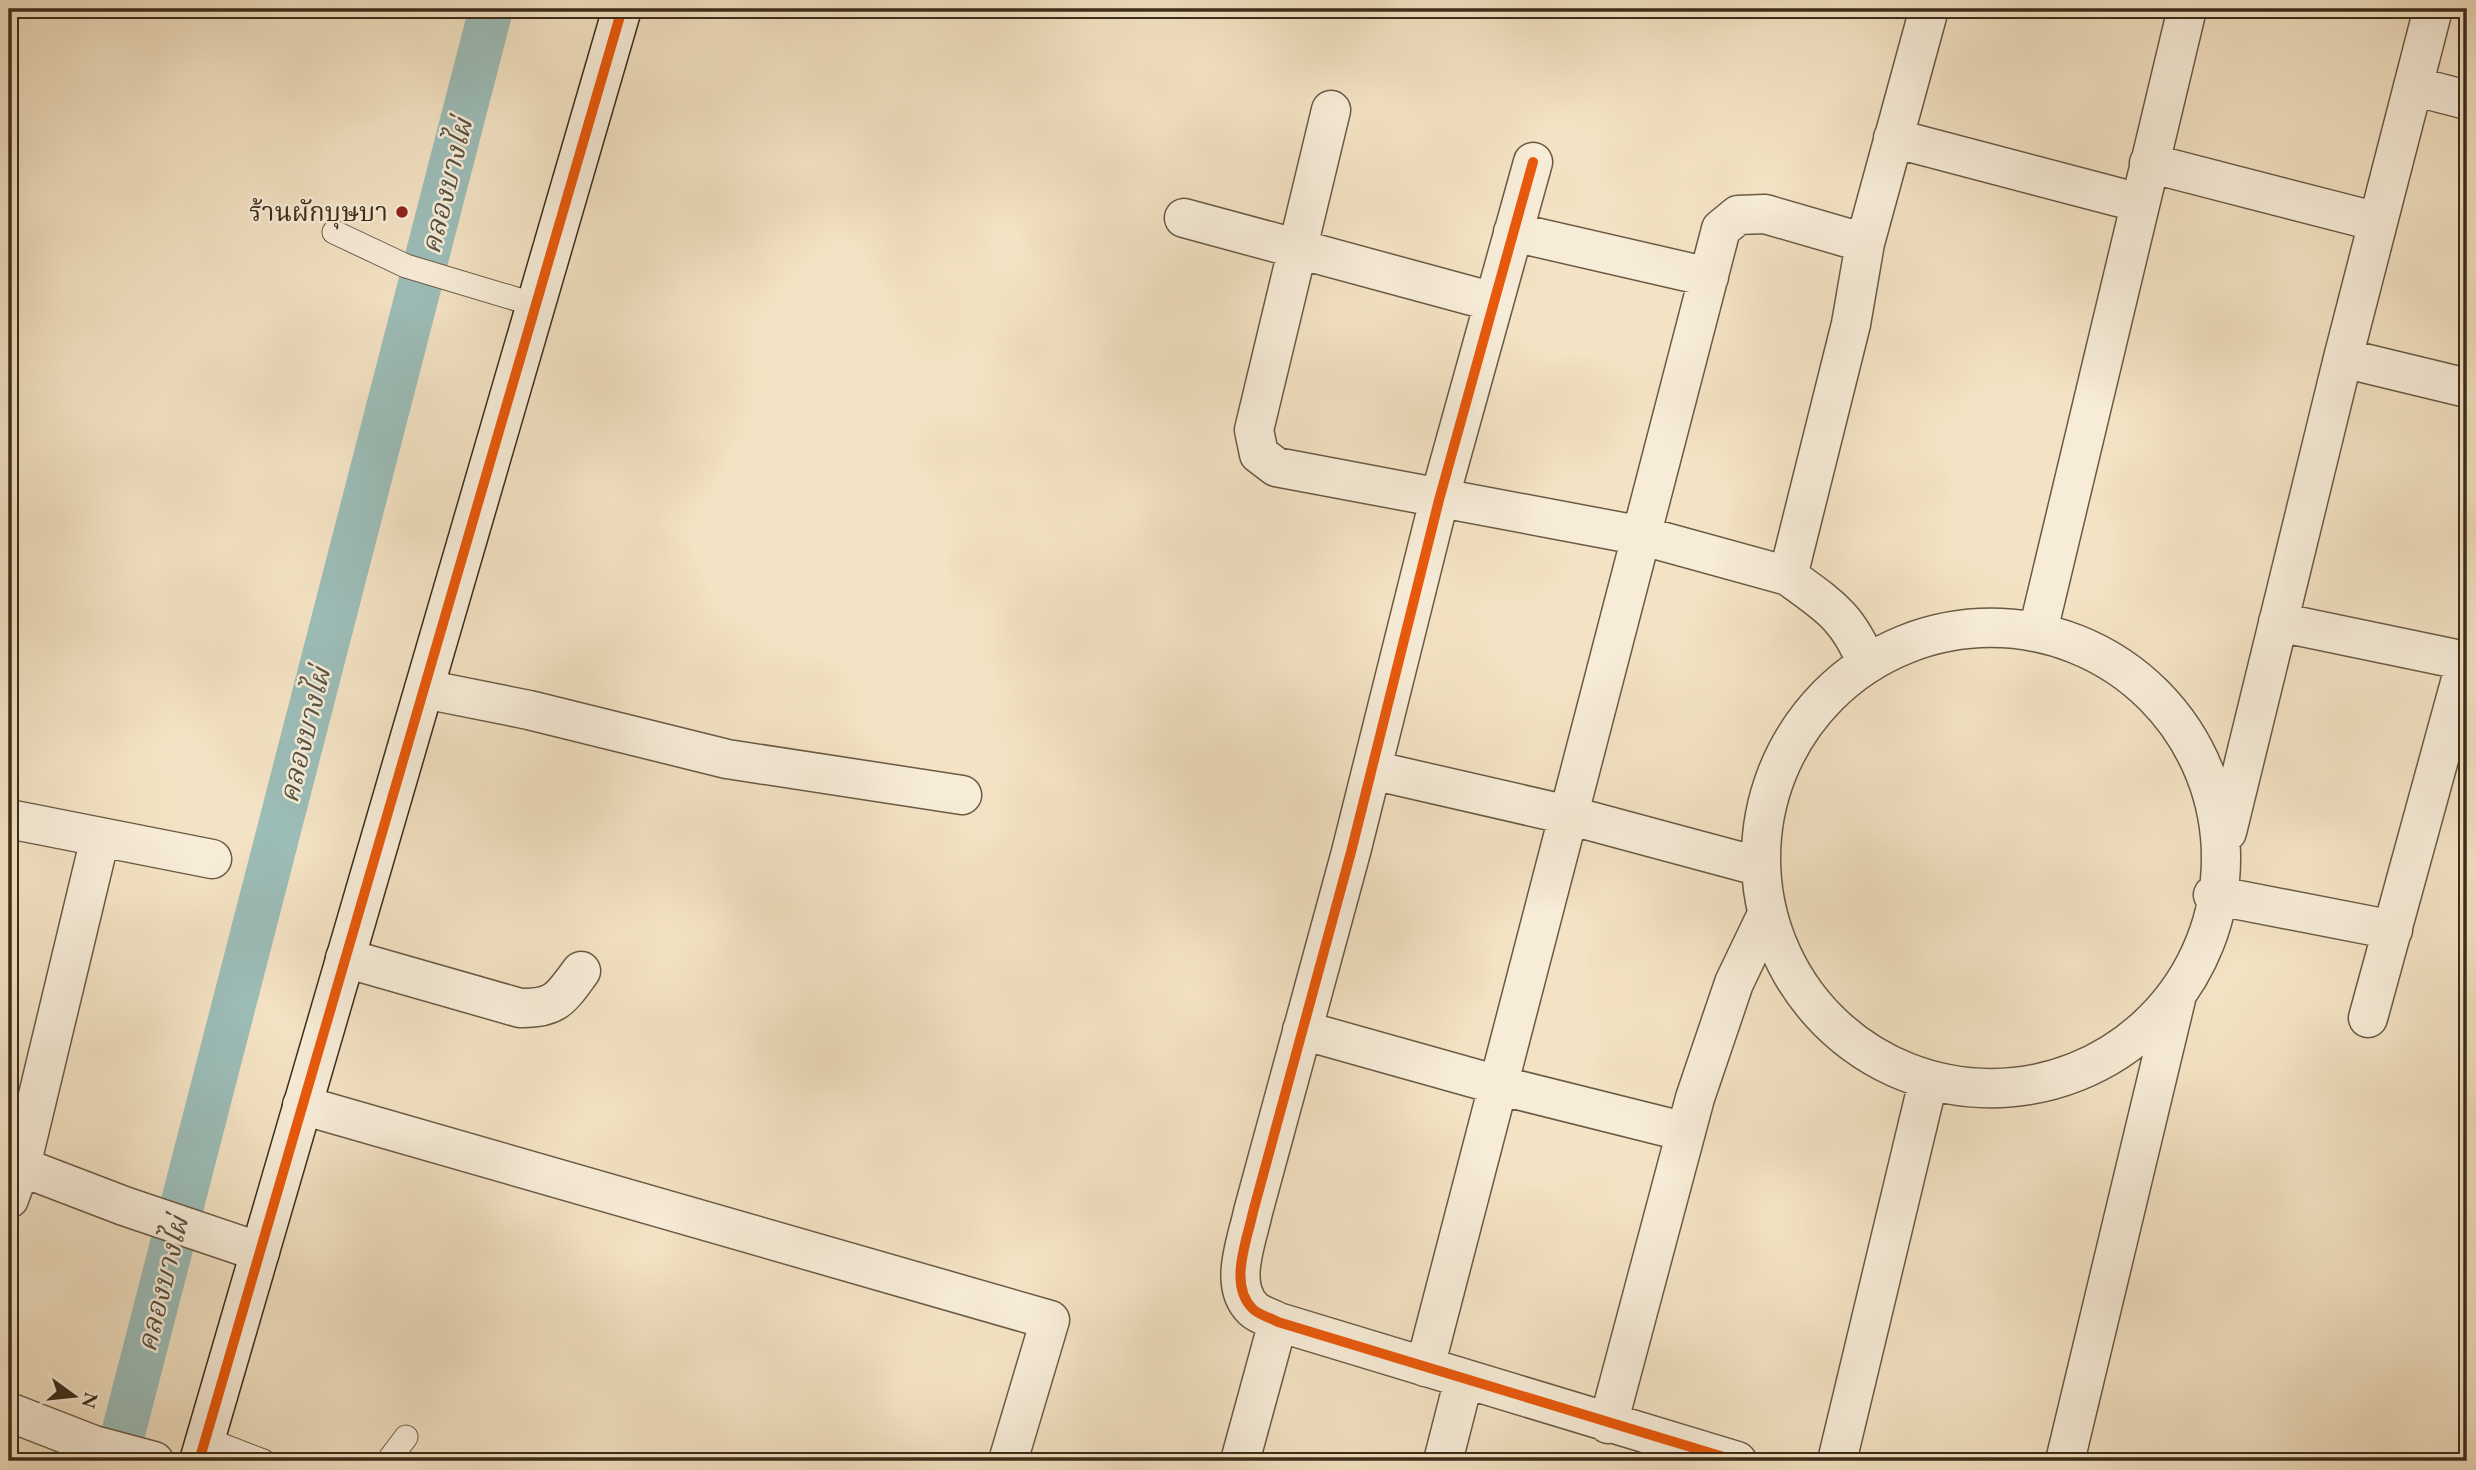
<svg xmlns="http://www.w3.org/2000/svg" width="2476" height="1470" viewBox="0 0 2476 1470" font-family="'EB Garamond','Noto Serif Thai',serif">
	<rect width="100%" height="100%" fill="#f3e2c3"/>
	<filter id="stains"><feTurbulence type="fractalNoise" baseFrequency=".00286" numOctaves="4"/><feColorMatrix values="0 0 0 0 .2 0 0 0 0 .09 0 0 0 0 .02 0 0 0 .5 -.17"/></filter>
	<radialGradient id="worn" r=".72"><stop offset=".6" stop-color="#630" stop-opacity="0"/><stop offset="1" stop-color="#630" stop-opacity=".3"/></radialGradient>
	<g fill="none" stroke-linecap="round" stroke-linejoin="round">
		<!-- canal -->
		<path stroke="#9cbdb8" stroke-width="44" d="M116,1461l375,-1452"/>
		<!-- lane casing -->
		<g stroke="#6a5a44" stroke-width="25">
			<path id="lane" d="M334,232l72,34 130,39
				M206,1439l57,22
				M388,1461l18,-24"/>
		</g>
		<!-- street casing -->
		<g stroke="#6a5a44" stroke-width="41">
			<path id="street" d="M2413,86l54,14
				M1331,110l-77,320 5,24 17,13 367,69 145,40
				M1893,138l247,65
				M1533,162l-94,338 -88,352 -98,360c-6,29 -25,73 0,97 6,6 18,9 25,13l459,139
				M2149,163l229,59
				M1184,218l310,84
				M1513,232l196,45
				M2343,358l124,30
				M2278,622l188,39
				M1761 858a230 230 0 1 1 460 0a230 230 0 1 1-460 0Z
				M2038,631l149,-622
				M1867,664c-19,-48 -39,-59 -79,-88l63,-252 14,-81 64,-234
				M424,689l105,21 198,49 235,36
				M1372,770l196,45 193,52
				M9,819l203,40
				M2227,832l116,-474 90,-349
				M2213,895l180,35
				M345,958l175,50c36,1 41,-10 61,-37
				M2368,1018l99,-361
				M1302,1030l196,55 188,47
				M302,1105l748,215 -42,141
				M9,1162l115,44 136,46
				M9,1199l12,-33 79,-328
				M1425,1367l296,-1138 17,-14 27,-1 100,29
				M9,1412l85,33 60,16
				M1608,1424l87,-326 39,-115 33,-69
				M1240,1461l38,-139
				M1443,1461l21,-82
				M1837,1461l91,-379
				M2065,1461l111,-462"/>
		</g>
		<!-- secondary casing -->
		<g stroke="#3c2d19" stroke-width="41">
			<path id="secondary" d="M199,1461l423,-1452"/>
		</g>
		<!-- lane -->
		<use href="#lane" stroke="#f7ecd8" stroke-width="23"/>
		<!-- street -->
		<use href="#street" stroke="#f7ecd8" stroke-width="38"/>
		<!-- secondary -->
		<use href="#secondary" stroke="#f7ecd8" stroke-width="38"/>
		<!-- cycleway casing -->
		<g stroke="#f7ecd8" stroke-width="15">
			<path id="cycleway" d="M1533,162l-94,338 -88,352 -98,360c-6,29 -25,73 0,97 6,6 18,9 25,13l459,139
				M199,1461l423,-1452"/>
		</g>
		<!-- cycleway -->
		<use href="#cycleway" stroke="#e8590c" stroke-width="10"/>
	</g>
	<!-- markers -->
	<circle fill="#8f2418" stroke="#f7ecd8" stroke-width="2.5" cx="402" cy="212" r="7"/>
	<g text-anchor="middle" stroke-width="5" stroke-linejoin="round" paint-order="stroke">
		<!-- poi labels -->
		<g font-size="26" fill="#3c2d19" stroke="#f7ecd8" text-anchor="end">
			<text x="388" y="221">ร้านผักบุษบา</text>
		</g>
		<!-- water labels -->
		<g font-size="28" font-style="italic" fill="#545141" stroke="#f7ecd8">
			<text transform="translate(446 186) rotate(-76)" y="10">คลองบางไผ่</text>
			<text transform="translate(304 735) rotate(-76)" y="10">คลองบางไผ่</text>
			<text transform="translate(162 1284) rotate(-76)" y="10">คลองบางไผ่</text>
		</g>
	</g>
	<!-- margin -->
	<rect width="2476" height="1470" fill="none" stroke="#f3e2c3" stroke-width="35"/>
	<rect x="10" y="10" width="2455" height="1449" fill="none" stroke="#3c2d19" stroke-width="3.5"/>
	<rect x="18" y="18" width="2441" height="1435" fill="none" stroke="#3c2d19" stroke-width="2"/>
	<!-- north arrow -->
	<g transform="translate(74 1396) rotate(105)" stroke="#f7ecd8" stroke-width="5" paint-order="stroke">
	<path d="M0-5L12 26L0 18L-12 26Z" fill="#3c2d19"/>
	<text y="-10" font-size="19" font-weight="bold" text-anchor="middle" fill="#3c2d19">N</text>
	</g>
	<rect width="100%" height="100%" filter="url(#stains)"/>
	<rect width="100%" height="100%" fill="url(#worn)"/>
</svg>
